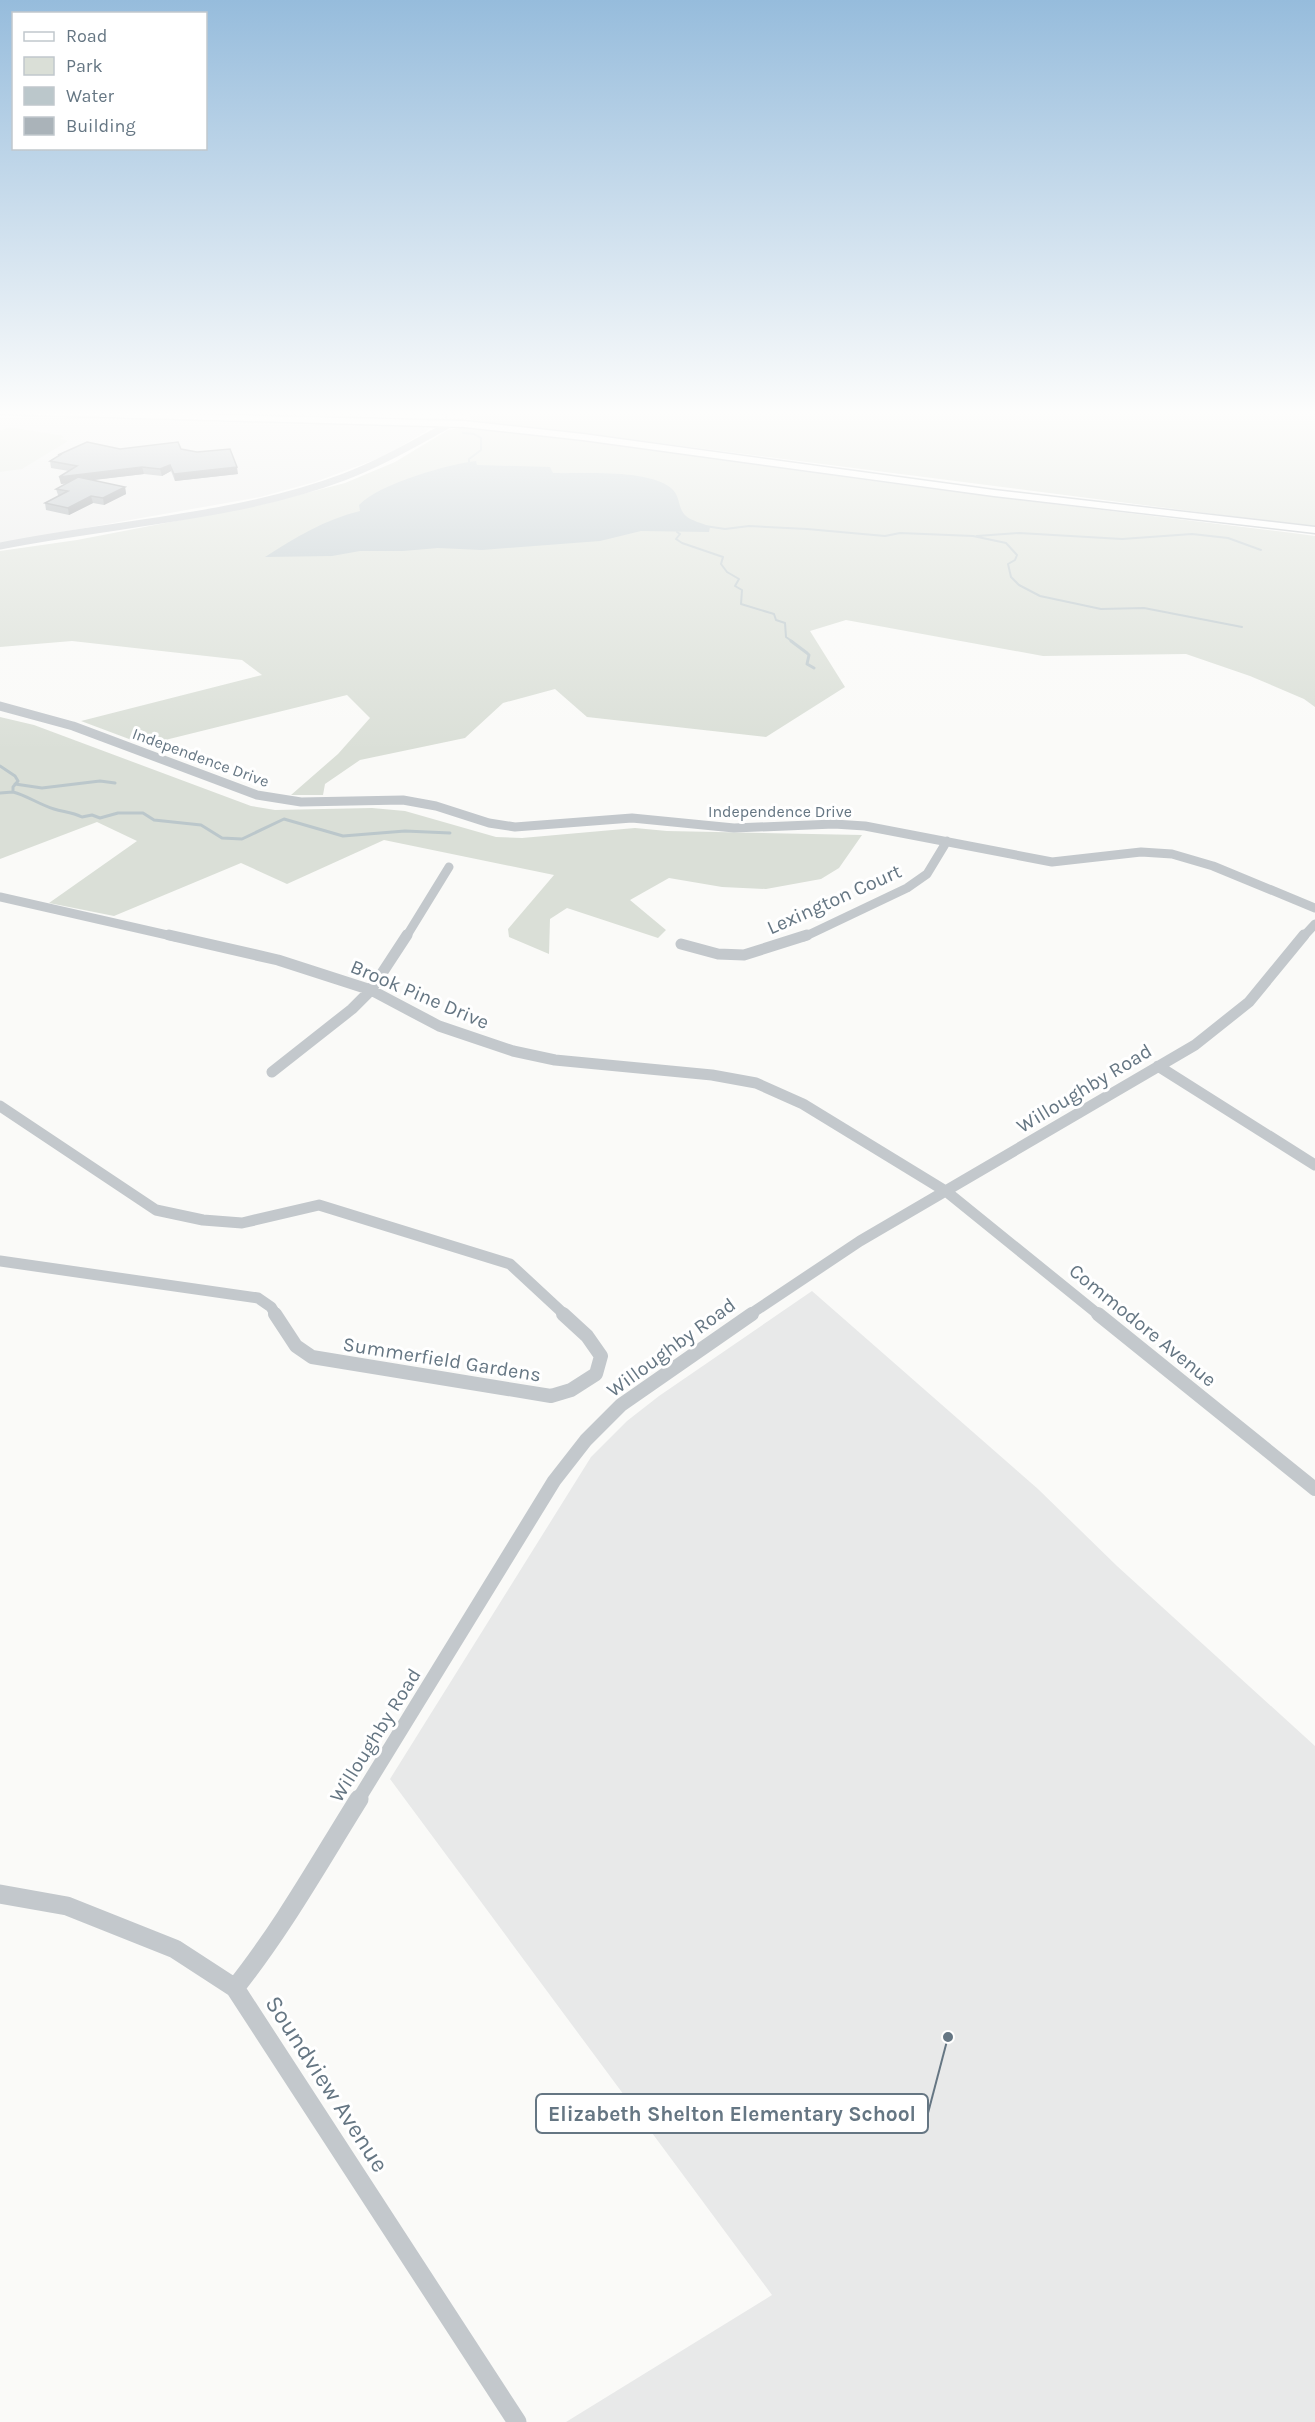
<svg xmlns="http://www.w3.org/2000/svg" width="1315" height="2422" viewBox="0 0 1315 2422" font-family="Karla,sans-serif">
	<rect width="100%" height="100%" fill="#fafaf8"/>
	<!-- built -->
	<path fill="#e8e9e9" d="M0,417l230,3 193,6 5,4 -43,26 -70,26 -55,15 -260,46z
		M812,1291l226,198 79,77 198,180v676h-749l206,-127 -382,-516 201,-322 36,-36 32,-25z"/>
	<!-- green -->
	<path fill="#dadfd7" d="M477,412h838v115l-679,-87 -161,-17 -6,-6z
		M9,427l55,9 -4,3 8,2 -46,28 -22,3v-41z
		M460,428c146,10 292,36 436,56 140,19 280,34 419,52v171l-11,-8 -54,-23 -64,-22 -143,2 -197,-36 -36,11 35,56 -79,50 -179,-20 -32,-28 -52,14 -38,35 -105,22 -35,24 -2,11h-32l47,-41 32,-36 -23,-23 -202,50 -64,-24 181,-46 -20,-15 -170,-19 -72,6v-96l77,-11 187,-36 81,-21 50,-21 53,-32z
		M0,717l34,8 217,81 24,4 97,-2 33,3 91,26 26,1 113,-10 32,3 195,4 -23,33 -18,11 -55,10 -44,-2 -53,-9 -39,22 36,30 -8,8 -91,-30 -17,11 -1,35 -40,-17 -1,-8 46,-54 -170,-35 -97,44 -46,-21 -127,53 -65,-13 88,-62 -40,-19 -97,37z"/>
	<!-- water -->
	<path fill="#bbc7cb" d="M476,461l1,4 73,2 3,6c31,1 94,-4 118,15 10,8 6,20 15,28 5,5 17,7 24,11l-1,5 -68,-1 -41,10 -118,9 -44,-2 -35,3h-43l-28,5 -67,1c29,-19 61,-38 95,-46l-1,-6c21,-22 91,-41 117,-44z"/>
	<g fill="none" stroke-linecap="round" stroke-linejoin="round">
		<!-- stream-far1 -->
		<path stroke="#bbc7cb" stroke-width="2" d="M429,412l17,2v3
			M463,433l11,1 7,4v12l-12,9v3l5,3
			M705,526l20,3 24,-3 58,3 78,7 15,-3 73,3 33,7 11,12 -2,5 -7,4 3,13 8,8 21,11 61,13 43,-1 98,19
			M677,532l3,2 -4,5 6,4 41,14 -2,7 6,8 12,7 -4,7 7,4 -1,14 33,10 2,6 9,3 1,14 7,5
			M977,536l42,-3 103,6 70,-5 36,4 33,12"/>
		<!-- stream -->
		<path stroke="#bbc7cb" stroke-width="3" d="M791,641l16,12 2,2 -2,9 7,4
			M0,766l15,10 3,5 -5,6v5c15,4 25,12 41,17 10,3 18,3 28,8l10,-2 8,3 18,-5h25l11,7 47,5 21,13 20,1 42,-20 59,17 62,-5 45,2
			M15,784l27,4 58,-7 15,2
			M0,793l13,-1"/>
		<!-- secondary casing -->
		<g stroke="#b3babf" stroke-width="3">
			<path id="secondary" d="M0,412h102l362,9 119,13 411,56 321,37v6l-321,-37 -411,-56 -119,-13 -464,-13z"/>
		</g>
		<!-- street-far4 -->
		<path stroke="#c3c8cc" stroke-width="7" d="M0,546c114,-23 235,-28 344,-69 37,-14 71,-34 106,-53"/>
		<!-- street-far3 -->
		<path stroke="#c3c8cc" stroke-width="9" d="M0,706l73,20 184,69 44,7 102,-2 33,6 53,17 26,4 117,-9 102,10 100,-4 31,2 187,36 89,-10 31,2 41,12 102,42
			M0,897l176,40
			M406,937l43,-70
			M804,937l103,-49 20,-14 20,-33
			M1303,937l12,-13"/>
		<!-- street-far2 -->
		<path stroke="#c3c8cc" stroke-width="11" d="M169,935l109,25 93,30 68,36 74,25 42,9 157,15 44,8 47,21 144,88 152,123
			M681,944l37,10 26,1 63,-20
			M1158,1066l157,99
			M272,1072l80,-63 19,-19 36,-55
			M0,1106l156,104 47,10 39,3 77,-18 191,59 55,51
			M0,1261l258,37 13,9 5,8
			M749,1315l111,-74 335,-196 54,-43 55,-67"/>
		<!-- street-far1 -->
		<path stroke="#c3c8cc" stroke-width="14" d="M275,1314l21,32 16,11 239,39 20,-6 25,-16 5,-18 -14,-20 -24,-22
			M1098,1314l217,175
			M358,1800l196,-319 32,-41 35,-35 131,-91"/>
		<!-- street -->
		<path stroke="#c3c8cc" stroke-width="19" d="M0,1894l67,12 108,43 60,39 282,434
			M235,1988c47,-59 84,-125 124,-189"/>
		<!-- secondary -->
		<use href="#secondary" fill="#fff" fill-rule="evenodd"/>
	</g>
	<!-- wall -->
	<path fill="#929a9f" d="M120,449h61l57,25 -63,7 -4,-10 -9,5 -18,-2 -52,6 33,7 1,7 -22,11 -11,-2 -24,12 -23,-5 -1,-7 14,-7 -1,-1 -2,-6 11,-6 -6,1 8,-13 -18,-3 -1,-7 8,-4v-2z"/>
	<!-- shaded-wall -->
	<path fill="#777d82" d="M170,465l1,6 -9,5 -2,-7z
		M142,467l2,7 -83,10 -2,-7z
		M237,467l1,7 -63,7 -1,-7z
		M125,487l1,7 -22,11 -1,-7z
		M91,496l2,7 -24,12 -1,-7z"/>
	<!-- building -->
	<path fill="#aab3b9" stroke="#777d82" stroke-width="1.5" d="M87,442l33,7 58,-7 3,7 16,3 33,-3 7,18 -63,7 -4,-9 -10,4 -18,-2 -83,10 18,-11 -27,-5 10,-6h-2z
		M78,477l47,10 -22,11 -12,-2 -23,12 -23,-5 23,-12 -12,-2z"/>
	<!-- sky -->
	<linearGradient id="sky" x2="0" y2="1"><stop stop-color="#96bcdc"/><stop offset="0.55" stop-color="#fdfdfc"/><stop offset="1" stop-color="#fdfdfc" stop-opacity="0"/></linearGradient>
	<rect width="1315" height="751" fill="url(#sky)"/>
	<g text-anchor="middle" stroke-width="6" stroke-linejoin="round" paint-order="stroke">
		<!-- far-street labels -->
		<g font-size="16" fill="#657683" stroke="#fff">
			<text transform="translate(201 757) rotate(20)" y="6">Independence Drive</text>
			<text x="780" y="817">Independence Drive</text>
		</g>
		<!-- street labels -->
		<g font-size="20" fill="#657683" stroke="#fff">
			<text transform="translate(834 899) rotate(-24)" y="7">Lexington Court</text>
			<text transform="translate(420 994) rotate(23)" y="7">Brook Pine Drive</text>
			<text transform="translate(1084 1088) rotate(-31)" y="7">Willoughby Road</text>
			<text transform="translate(1143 1325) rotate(39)" y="7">Commodore Avenue</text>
			<text transform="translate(671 1347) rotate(-36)" y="7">Willoughby Road</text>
			<text transform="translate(442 1359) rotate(9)" y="7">Summerfield Gardens</text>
			<text transform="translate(375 1735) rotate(-58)" y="7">Willoughby Road</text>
		</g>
		<!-- near-street labels -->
		<g font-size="24" fill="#657683" stroke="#fff">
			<text transform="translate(327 2084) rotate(57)" y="8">Soundview Avenue</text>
		</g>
	</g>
	<!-- callouts -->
	<path fill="none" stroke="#657683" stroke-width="2" d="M948 2037L928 2113"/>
	<circle fill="#657683" stroke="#fff" stroke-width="2" cx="948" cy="2037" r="6"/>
	<rect fill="#fff" stroke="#657683" stroke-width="2" x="536" y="2094" width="392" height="39" rx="6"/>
	<g font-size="21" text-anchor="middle" font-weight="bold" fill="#657683">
		<text x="732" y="2121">Elizabeth Shelton Elementary School</text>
	</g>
	<!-- legend -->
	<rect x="12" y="12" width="195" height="138" fill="#ffffff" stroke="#c1c8cd" stroke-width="1.5"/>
	<rect x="24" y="32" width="30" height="9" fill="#ffffff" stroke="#c1c8cd" stroke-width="1.5"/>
	<text x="66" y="42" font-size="18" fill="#657683">Road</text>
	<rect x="24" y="57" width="30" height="18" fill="#dadfd7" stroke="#c1c8cd" stroke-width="1.5"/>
	<text x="66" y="72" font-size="18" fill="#657683">Park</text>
	<rect x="24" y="87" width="30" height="18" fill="#bbc7cb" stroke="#c1c8cd" stroke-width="1.5"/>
	<text x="66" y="102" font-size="18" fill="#657683">Water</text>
	<rect x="24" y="117" width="30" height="18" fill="#aab3b9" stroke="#c1c8cd" stroke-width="1.5"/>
	<text x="66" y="132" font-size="18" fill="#657683">Building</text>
</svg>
